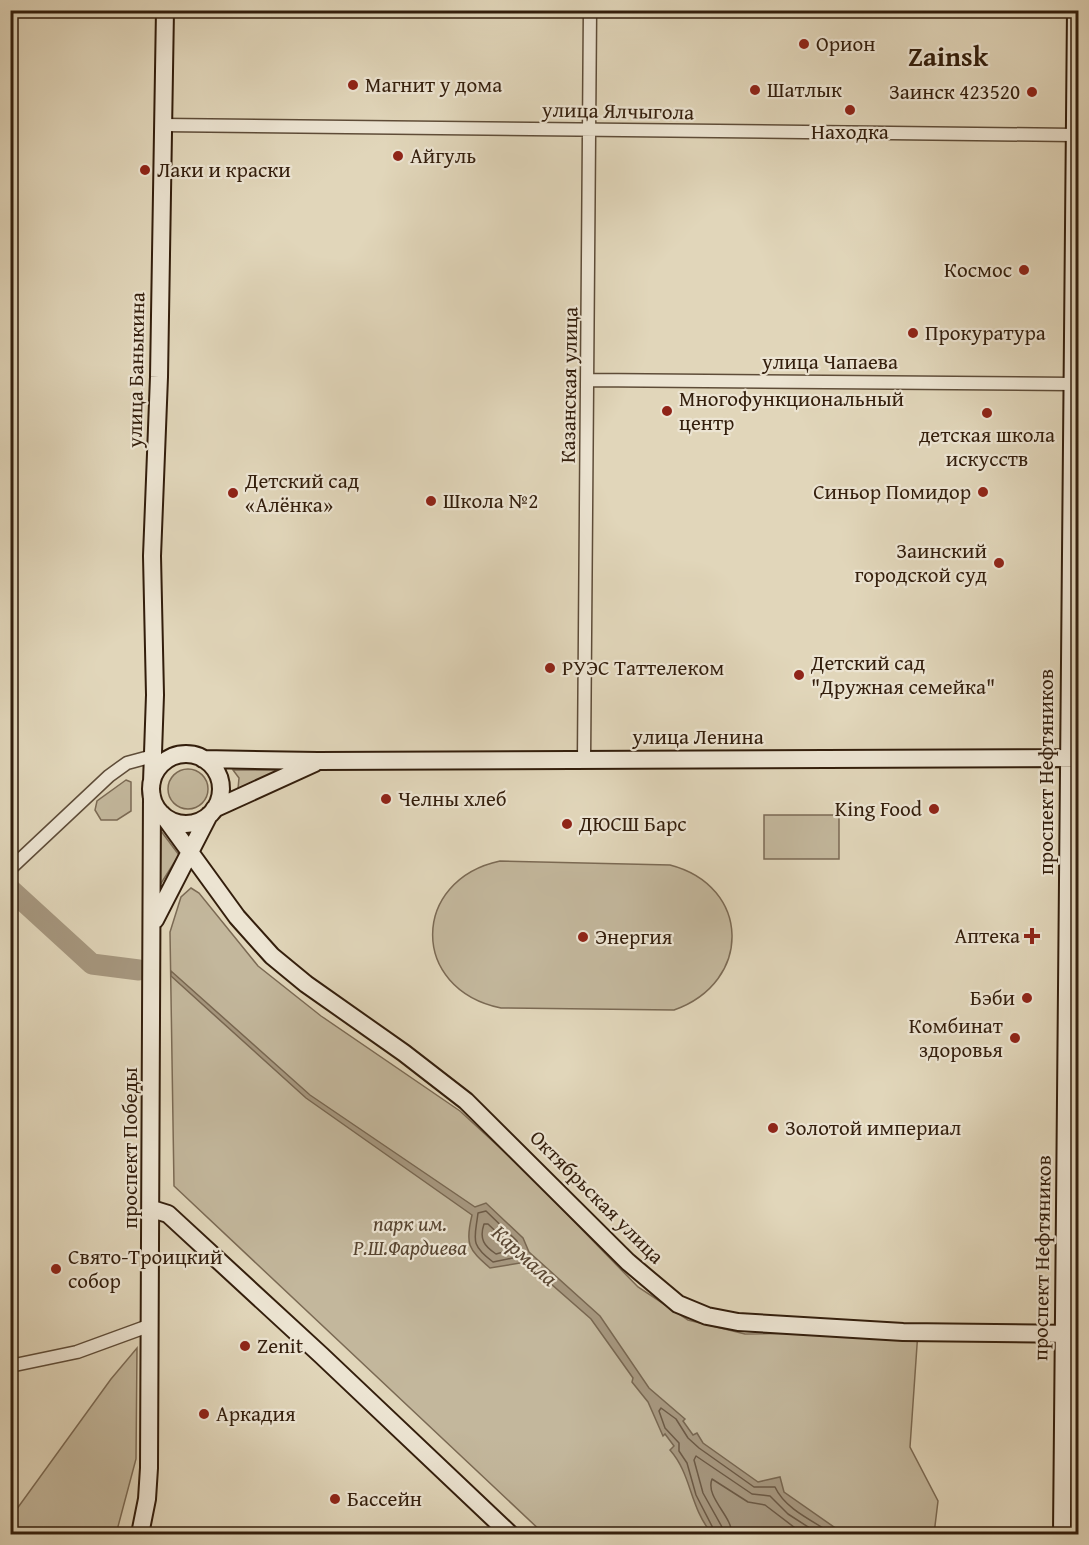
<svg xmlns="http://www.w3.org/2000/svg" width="1089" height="1545" viewBox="0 0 1089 1545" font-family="'Gentium Book Plus',serif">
	<rect width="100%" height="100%" fill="#e1d6ba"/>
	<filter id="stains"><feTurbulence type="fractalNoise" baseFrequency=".00333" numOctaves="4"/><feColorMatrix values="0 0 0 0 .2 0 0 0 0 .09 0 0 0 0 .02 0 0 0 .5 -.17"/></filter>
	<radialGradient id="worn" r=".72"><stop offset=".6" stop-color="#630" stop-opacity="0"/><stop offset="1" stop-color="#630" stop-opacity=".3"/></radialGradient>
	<!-- green -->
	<path fill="#c3b79c" stroke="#7b6a54" stroke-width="1.5" d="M168 789a20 20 0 1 1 40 0a20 20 0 1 1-40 0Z
		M233,770h47l-42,19 1,-11z
		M126,780l5,2v29l-14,9h-16l-6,-10 2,-9z
		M764,815h75v44h-75z
		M161,831l18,24 -19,30z
		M500,861l170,4c81,21 83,117 4,145l-173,-2c-92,-19 -90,-128 -1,-147z
		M191,888l8,5 59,73 63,50 139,95 62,57 116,119 50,33 57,14 173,-3 -8,116 28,54 -4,33h-390l-370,-348 -4,-254 11,-35z
		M137,1348l-1,111 -20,75h-105v-17l100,-138z"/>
	<!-- water -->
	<path fill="#a6977f" stroke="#786751" stroke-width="1.5" d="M171,971l139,124 165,112 11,-4 37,35 6,14 71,64 49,72 36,31 -2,2 10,14 4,-2 6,10 55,39 22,-5 4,15 60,42h-132c-23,-28 -20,-59 -42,-84l4,-4 -9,-12 -2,2 -15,-34 -16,-20 1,-4 -42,-59 -65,-57 -36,6c-22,-19 -25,-24 -18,-53l-166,-117 -135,-122z"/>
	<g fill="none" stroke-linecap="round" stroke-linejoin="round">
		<!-- shore -->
		<path stroke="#6c5a46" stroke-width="1.5" d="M486,1211l31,30 5,15 -29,6c-24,-18 -18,-23 -15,-49z
			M484,1224h4l23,22v4l-15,4c-12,-8 -17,-15 -12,-30z
			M716,1534l-20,-39 -9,-32 -8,-12v-8l-14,-15 -6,-17 2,-3 15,11 12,19 11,10 55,39h21c10,22 38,34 58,47
			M723,1534l-1,-7 -19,-34 -9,-33 2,-4 56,38 18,2 18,18 31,20
			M732,1534c0,-18 -27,-37 -20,-55l36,23 17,3 38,29"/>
		<!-- river -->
		<path stroke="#a6977f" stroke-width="21" d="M10,889l82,75 47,6"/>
		<!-- street casing -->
		<g stroke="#5e4c38" stroke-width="15">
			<path id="street" d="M163,125l910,10
				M589,380l482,4
				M584,760l6,-750
				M10,869l99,-93 18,-13 26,-7
				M10,1366l67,-14 74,-27"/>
		</g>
		<!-- secondary casing -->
		<g stroke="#331e0c" stroke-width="20">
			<path id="secondary" d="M151 789a35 35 0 1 1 70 0a35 35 0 1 1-70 0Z
				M203,759l115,2 760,-3
				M152,782l3,-87 -3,-139 7,-179 6,-367
				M214,809l101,-46
				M163,815l74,102 35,39 34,28 98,69 62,48 162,161 50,42 29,12 31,6 165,10 175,2
				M155,920l54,-105
				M152,1209l16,5 153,141 189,179
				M140,1534l7,-35 2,-31 3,-672
				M1062,1534l14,-1524"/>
		</g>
		<!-- street -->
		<use href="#street" stroke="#ece4d2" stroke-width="12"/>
		<!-- secondary -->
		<use href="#secondary" stroke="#ece4d2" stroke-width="16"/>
	</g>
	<!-- markers -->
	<g fill="#8f2418" stroke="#ece4d2" stroke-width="2">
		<circle cx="804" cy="44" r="6"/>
		<circle cx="353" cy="85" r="6"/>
		<circle cx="755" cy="90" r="6"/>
		<circle cx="1032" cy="92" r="6"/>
		<circle cx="850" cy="110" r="6"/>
		<circle cx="398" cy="156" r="6"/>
		<circle cx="145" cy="170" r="6"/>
		<circle cx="1024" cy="270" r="6"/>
		<circle cx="913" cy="333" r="6"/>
		<circle cx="667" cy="411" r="6"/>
		<circle cx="987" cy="413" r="6"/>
		<circle cx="983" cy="492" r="6"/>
		<circle cx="233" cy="493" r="6"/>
		<circle cx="431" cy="501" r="6"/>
		<circle cx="999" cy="563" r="6"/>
		<circle cx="550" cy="668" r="6"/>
		<circle cx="799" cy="675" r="6"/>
		<circle cx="386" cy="799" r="6"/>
		<circle cx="934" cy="809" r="6"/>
		<circle cx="567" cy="824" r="6"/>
		<path d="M1029 927h6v6h6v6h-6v6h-6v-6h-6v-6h6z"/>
		<circle cx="583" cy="937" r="6"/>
		<circle cx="1027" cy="998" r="6"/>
		<circle cx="1015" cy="1038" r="6"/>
		<circle cx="773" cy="1128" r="6"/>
		<circle cx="56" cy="1269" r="6"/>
		<circle cx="245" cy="1346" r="6"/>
		<circle cx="204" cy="1414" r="6"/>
		<circle cx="335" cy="1499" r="6"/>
	</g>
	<g text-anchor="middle" stroke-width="4.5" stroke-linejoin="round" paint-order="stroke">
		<!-- poi labels -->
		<g font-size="21" fill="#331e0c" stroke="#ece4d2" text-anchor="start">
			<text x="816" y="51">Орион</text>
			<text x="365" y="92">Магнит у дома</text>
			<text x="767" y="97">Шатлык</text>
			<text x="1020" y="99" text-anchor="end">Заинск 423520</text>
			<text x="850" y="139" text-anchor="middle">Находка</text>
			<text x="410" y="163">Айгуль</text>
			<text x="157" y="177">Лаки и краски</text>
			<text x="1012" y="277" text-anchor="end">Космос</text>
			<text x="925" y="340">Прокуратура</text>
			<text x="679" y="406">Многофункциональный<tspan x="679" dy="24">центр</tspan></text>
			<text x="987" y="442" text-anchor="middle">детская школа<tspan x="987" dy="24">искусств</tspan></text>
			<text x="245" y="488">Детский сад<tspan x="245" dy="24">«Алёнка»</tspan></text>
			<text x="971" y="499" text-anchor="end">Синьор Помидор</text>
			<text x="443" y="508">Школа №2</text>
			<text x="987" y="558" text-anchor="end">Заинский<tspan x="987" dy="24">городской суд</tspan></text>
			<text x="811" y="670">Детский сад<tspan x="811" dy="24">"Дружная семейка"</tspan></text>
			<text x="562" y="675">РУЭС Таттелеком</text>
			<text x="398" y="806">Челны хлеб</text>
			<text x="922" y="816" text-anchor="end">King Food</text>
			<text x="579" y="831">ДЮСШ Барс</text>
			<text x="1020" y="943" text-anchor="end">Аптека</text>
			<text x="595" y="944">Энергия</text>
			<text x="1015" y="1005" text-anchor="end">Бэби</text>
			<text x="1003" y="1033" text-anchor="end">Комбинат<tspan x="1003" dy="24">здоровья</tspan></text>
			<text x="785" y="1135">Золотой империал</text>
			<text x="68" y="1264">Свято-Троицкий<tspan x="68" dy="24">собор</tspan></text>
			<text x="257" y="1353">Zenit</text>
			<text x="216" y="1421">Аркадия</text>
			<text x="347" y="1506">Бассейн</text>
		</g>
		<!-- street labels -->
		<g font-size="21" fill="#331e0c" stroke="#ece4d2">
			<text transform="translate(618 111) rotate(1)" y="7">улица Ялчыгола</text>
			<text x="830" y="369">улица Чапаева</text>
			<text transform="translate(136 370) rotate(-89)" y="7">улица Баныкина</text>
			<text transform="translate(569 385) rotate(-89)" y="7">Казанская улица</text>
			<text x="698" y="744">улица Ленина</text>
			<text transform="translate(1046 772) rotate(-90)" y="7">проспект Нефтяников</text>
			<text transform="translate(130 1148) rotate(-90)" y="7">проспект Победы</text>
			<text transform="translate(597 1197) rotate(45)" y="7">Октябрьская улица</text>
			<text transform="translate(1042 1258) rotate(-89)" y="7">проспект Нефтяников</text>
		</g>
		<!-- park labels -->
		<g font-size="21" font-style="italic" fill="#574430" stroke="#ece4d2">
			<text x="410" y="1231">парк им.<tspan x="410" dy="24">Р.Ш.Фардиева</tspan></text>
		</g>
		<!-- water labels -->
		<g font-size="22" font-style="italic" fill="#5b4834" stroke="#ece4d2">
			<text transform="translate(525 1255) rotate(42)" y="8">Кармала</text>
		</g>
		<!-- district labels -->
		<g font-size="27" font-weight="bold" fill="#331e0c" stroke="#ece4d2">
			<text x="948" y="66">Zainsk</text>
		</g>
	</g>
	<!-- margin -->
	<rect width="1089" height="1545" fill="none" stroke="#e1d6ba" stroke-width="36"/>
	<rect x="12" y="12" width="1065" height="1521" fill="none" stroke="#331e0c" stroke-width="3"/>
	<rect x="18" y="18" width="1053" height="1509" fill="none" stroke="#331e0c" stroke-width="1.5"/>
	<rect width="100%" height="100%" filter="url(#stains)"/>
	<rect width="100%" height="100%" fill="url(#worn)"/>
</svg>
